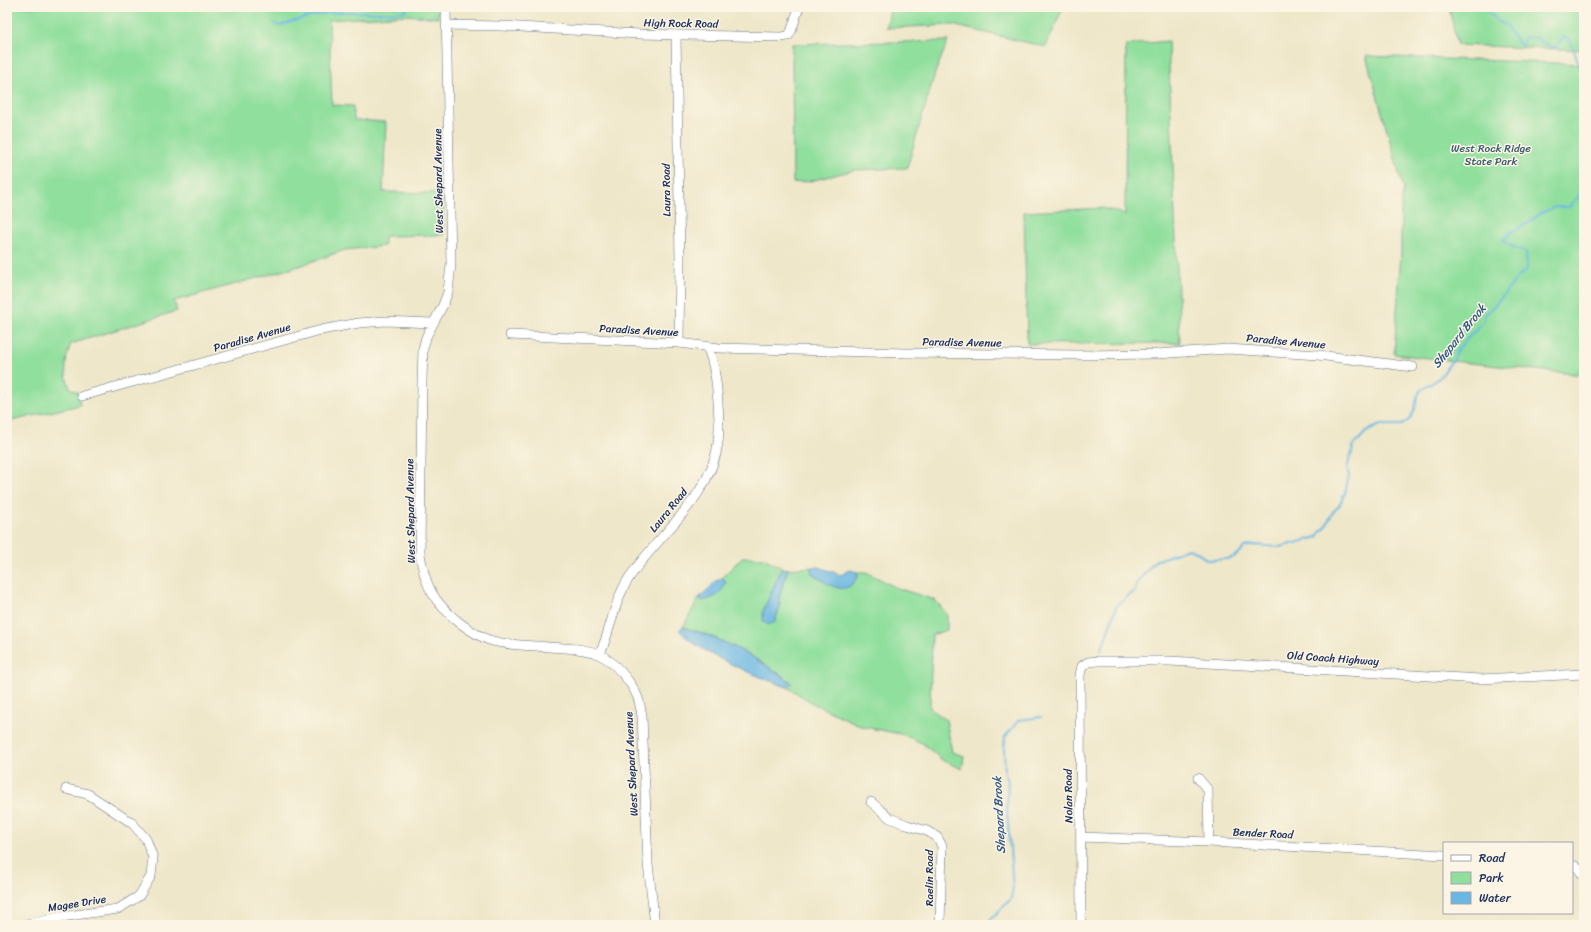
<svg xmlns="http://www.w3.org/2000/svg" width="1591" height="932" viewBox="0 0 1591 932" font-family="Sriracha,sans-serif">
	<rect width="100%" height="100%" fill="#fcf5e5"/>
	<filter id="ink" filterUnits="userSpaceOnUse"><feTurbulence type="fractalNoise" baseFrequency=".025" numOctaves="2"/><feDisplacementMap in="SourceGraphic" scale="8" xChannelSelector="R" yChannelSelector="G"/><feConvolveMatrix kernelMatrix="1 2 1 2 8 2 1 2 1" color-interpolation-filters="sRGB"/></filter>
	<filter id="wash" filterUnits="userSpaceOnUse"><feTurbulence type="fractalNoise" baseFrequency=".012" numOctaves="4" result="noise"/><feDisplacementMap in="SourceGraphic" scale="16" xChannelSelector="R" yChannelSelector="G"/><feGaussianBlur stdDeviation="0.9" result="paint"/><feColorMatrix in="noise" values="0 0 0 0 0 0 0 0 0 0 0 0 0 0 0 0 0 1.4 0 .05"/><feComposite in="paint" operator="in"/></filter>
	<g filter="url(#wash)">
		<rect width="100%" height="100%" fill="#eee7c9"/>
		<!-- green -->
		<path fill="#90df9d" stroke="#56877e" d="M7,7h431v11l-31,-3 -78,5 3,85 21,1 1,14 32,2 -3,70 60,1 1,42 -60,1v10l-39,4 -52,18 -119,33 3,10 -106,33c-6,15 -8,31 0,45l7,3 2,13 -73,17z
			M891,7h172l-17,40 -94,-22 -66,3z
			M1449,7h135v43l-127,-5z
			M948,41l-13,32 -28,95 -53,2 -44,11 -17,2 -1,-139z
			M1168,41l12,302 -153,1 -3,-132 78,-4 23,6 1,-169z
			M1366,56l218,8v311l-114,-12 -76,-9 7,-102v-44l3,-21h-1z
			M742,557l22,1 18,10 -19,43 12,11 5,-15 -1,-10 9,-28 25,-2 -2,5 4,4h43l-1,-4h9l31,16 38,12 12,14v16l-15,5 -2,73 16,12 6,32 12,4 -2,13 -20,-9 -20,-17 -21,-9 -37,-7 -48,-22 -29,-18 4,-5c-33,-24 -68,-44 -108,-55l16,-29 3,3 24,-20 -4,-3z"/>
		<!-- water -->
		<path fill="#6ab7e3" stroke="#4273a0" d="M813,567h6l22,8 9,-5 7,2 1,4c-2,3 -5,8 -8,10 -11,8 -31,-7 -39,-14z
			M782,568l6,1 -9,28 1,9 -5,16 -7,3 -5,-4v-10z
			M722,578l4,3c-3,12 -12,18 -24,20l-3,-3 17,-17z
			M683,627c40,12 75,31 109,56l-5,4c-31,-11 -87,-33 -108,-57z"/>
		<g fill="none" stroke-linecap="round" stroke-linejoin="round">
			<!-- stream -->
			<path stroke="#6ab7e3" stroke-width="2" d="M1483,7l16,15 8,3 3,8 12,13 3,-9 13,1 2,4 15,6 9,-11 5,1 13,34 2,1
				M274,23l4,3c22,-6 44,-15 67,-14 21,0 39,2 61,-1l2,-4
				M7,361l4,1
				M1101,651l16,-46 18,-14 2,-8 18,-22 33,-12 11,4 7,7c17,-1 29,2 38,-13l10,-2 26,2 38,-10 2,-5 5,-4 8,-16 6,-6 6,-13 4,-17 -2,-8 7,-23 12,-13 14,-7h22l8,-6 5,-10 2,-12 4,-7 16,-10 8,-9 4,-7 5,-5 3,-9 26,-28 2,-7 18,-19 14,-18 10,-9 -1,-17c-9,-5 -16,-4 -23,-12l8,-8 19,-10 9,-8 16,-7h14l15,-17
				M985,925l26,-26 2,-11 -6,-77 1,-30 -3,-8 -1,-23 1,-13 14,-17 22,-3"/>
		</g>
	</g>
	<g filter="url(#ink)">
		<g fill="none" stroke-linecap="round" stroke-linejoin="round">
			<!-- minor casing -->
			<g stroke="#656f83" stroke-width="10">
				<path id="minor" d="M446,7l5,257 -3,28 -5,13 -17,32 -3,12 -1,32 -2,173c5,32 13,48 40,69 8,6 18,13 29,17 19,6 40,5 60,7 14,1 39,1 51,8 14,6 33,29 38,43 2,6 3,12 4,18l6,148 7,61
					M447,25l54,1 138,8 142,3 7,-1 3,-4 8,-25
					M676,36l4,223 -1,84
					M510,335l169,8 40,5 186,5 176,2 76,-1 71,-5 90,6 95,12
					M82,396l239,-66 38,-7 26,-2 47,2
					M600,654c11,-25 14,-53 29,-76 29,-44 82,-80 89,-135 2,-14 1,-27 0,-40 -1,-18 -3,-39 -11,-56
					M1198,778l10,12 1,52
					M871,802l19,16 17,7 20,6 10,6 5,9 -2,79
					M1081,837l128,5 235,13
					M1572,865l5,2 7,10
					M26,925l35,-8 57,-8 21,-13 12,-20 2,-18 -7,-19 -14,-16 -44,-29 -22,-5
					M1081,925l-1,-250 2,-9 6,-4 10,-1h71l75,4 236,14 104,-5"/>
			</g>
			<!-- minor -->
			<use href="#minor" stroke="#fff" stroke-width="9"/>
		</g>
	</g>
	<g text-anchor="middle" stroke-width="3" stroke-linejoin="round" paint-order="stroke">
		<!-- street labels -->
		<g font-size="11" fill="#1b2f5e" stroke="#fcf5e5">
			<text transform="translate(681 23) rotate(1)" y="4">High Rock Road</text>
			<text transform="translate(438 181) rotate(-91)" y="4">West Shepard Avenue</text>
			<text transform="translate(666 190) rotate(-91)" y="4">Laura Road</text>
			<text transform="translate(639 330) rotate(3)" y="4">Paradise Avenue</text>
			<text transform="translate(252 337) rotate(-16)" y="4">Paradise Avenue</text>
			<text transform="translate(1286 341) rotate(5)" y="4">Paradise Avenue</text>
			<text transform="translate(962 342) rotate(1)" y="4">Paradise Avenue</text>
			<text transform="translate(668 510) rotate(-51)" y="4">Laura Road</text>
			<text transform="translate(410 511) rotate(-91)" y="4">West Shepard Avenue</text>
			<text transform="translate(1333 658) rotate(4)" y="4">Old Coach Highway</text>
			<text transform="translate(631 764) rotate(-93)" y="4">West Shepard Avenue</text>
			<text transform="translate(1068 796) rotate(-91)" y="4">Nolan Road</text>
			<text transform="translate(1263 833) rotate(3)" y="4">Bender Road</text>
			<text transform="translate(929 878) rotate(-90)" y="4">Raelin Road</text>
			<text transform="translate(77 903) rotate(-9)" y="4">Magee Drive</text>
		</g>
		<!-- park labels -->
		<g font-size="11" fill="#385b6e" stroke="#fcf5e5">
			<text x="1491" y="152">West Rock Ridge<tspan x="1491" dy="13">State Park</tspan></text>
		</g>
		<!-- water labels -->
		<g font-size="12" font-style="italic" fill="#335886" stroke="#fcf5e5">
			<text transform="translate(1459 336) rotate(-51)" y="4">Shepard Brook</text>
			<text transform="translate(999 815) rotate(-93)" y="4">Shepard Brook</text>
		</g>
	</g>
	<!-- margin -->
	<rect width="1591" height="932" fill="none" stroke="#fcf5e5" stroke-width="24"/>
	<!-- legend -->
	<rect x="1443" y="842" width="130" height="72" fill="#fcf5e5" stroke="#a2a6af"/>
	<rect x="1451" y="855" width="20" height="6" fill="#ffffff" stroke="#a2a6af"/>
	<text x="1479" y="862" font-size="12" fill="#1b2f5e">Road</text>
	<rect x="1451" y="872" width="20" height="12" fill="#90df9d" stroke="#a2a6af"/>
	<text x="1479" y="882" font-size="12" fill="#1b2f5e">Park</text>
	<rect x="1451" y="892" width="20" height="12" fill="#6ab7e3" stroke="#a2a6af"/>
	<text x="1479" y="902" font-size="12" fill="#1b2f5e">Water</text>
</svg>
